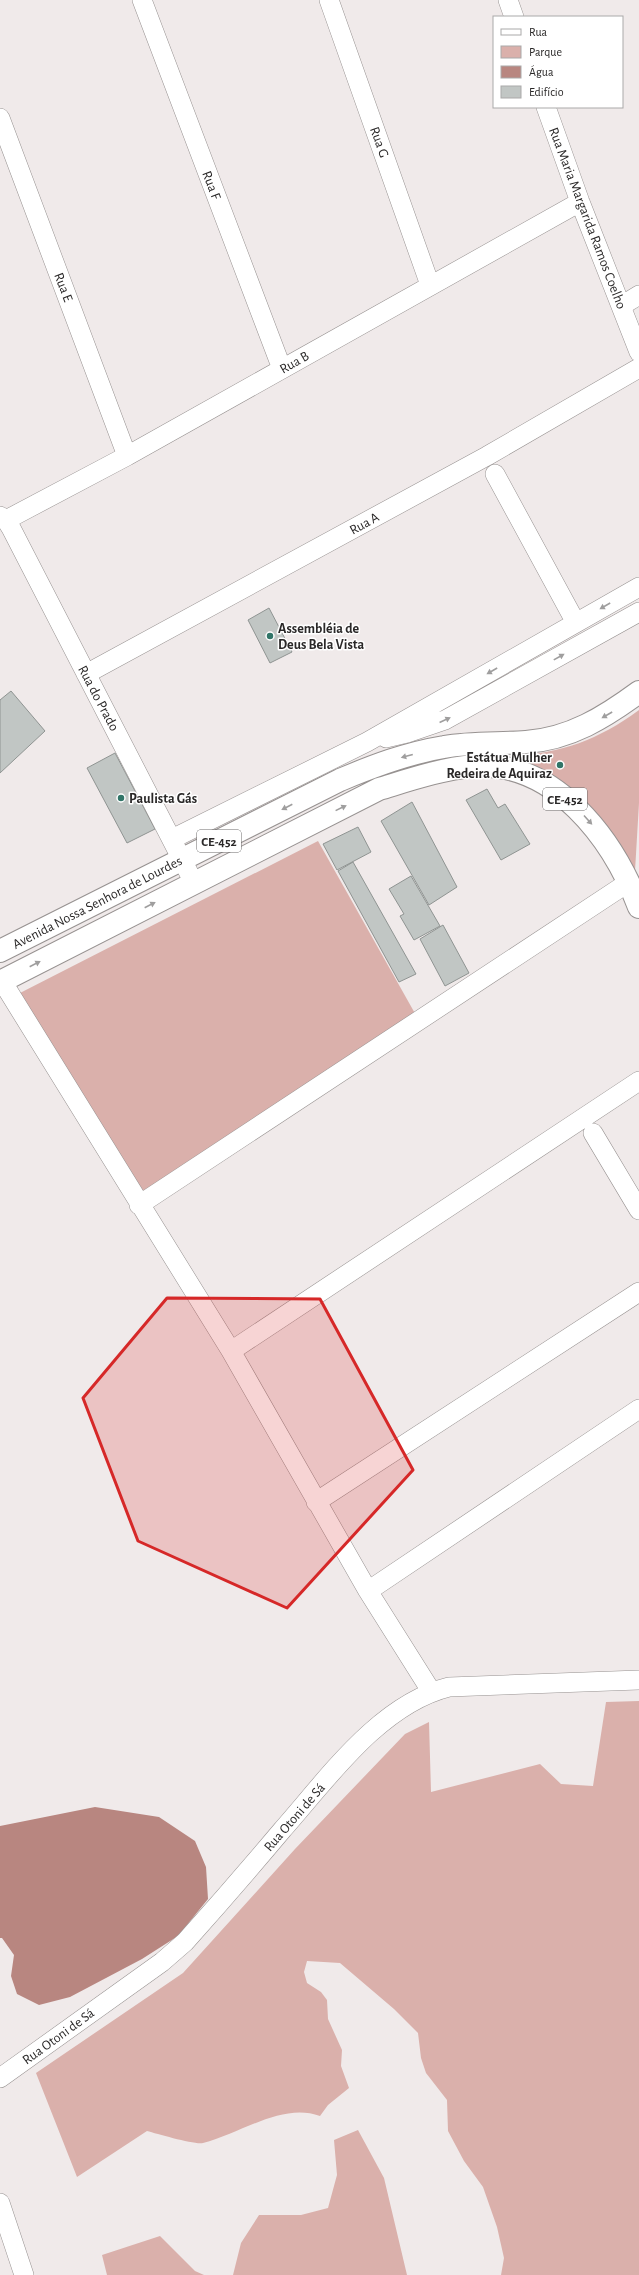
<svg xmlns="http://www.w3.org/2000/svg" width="639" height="2275" viewBox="0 0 639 2275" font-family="'Alegreya Sans',sans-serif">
	<rect width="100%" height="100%" fill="#f0eaea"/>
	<!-- green -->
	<path fill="#dab0ab" d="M639,710v93l-4,68 -21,-30 -103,-78 1,-7c50,-3 86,-16 127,-46z
		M318,841l99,176 -277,182 -120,-206z
		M639,1701v574h-138l3,-17 -7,-31 -14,-40 -19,-26 -16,-30 -1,-31 -21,-27 -5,-15 -3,-25 -24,-24 -54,-46 -33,-2 -3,11 3,11 14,9 6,8 1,19 14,31 -1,16 8,22 -21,17 -8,11c-38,-14 -80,18 -117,27 -8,2 -45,-9 -56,-12l-70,46 -41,-104 147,-100 112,-124 110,-115 24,-12 2,70 109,-28 21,20 32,2 13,-84z
		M358,2130l26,48 23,97h-174l8,-32 18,-28h42l27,-7 9,-33 -3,-35z
		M160,2236l35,35 9,4h-97l-5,-20z"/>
	<!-- water -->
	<path fill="#b88680" d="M95,1807l64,10 36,24 11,26 2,32 -30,37 -36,23 -72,38 -31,8 -22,-11 -6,-18 3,-21 -12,-17h-2v-112z"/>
	<!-- building -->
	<path fill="#c1c6c4" stroke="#8f9492" d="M269,608l23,44 -22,11 -22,-43z
		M11,691l34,40 -45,42v-73z
		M115,753l40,76 -28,14 -40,-75z
		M487,789l11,19 7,-4 25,40 -29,16 -35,-60z
		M412,802l45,85 -28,18 -48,-84z
		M358,827l13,25 -34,18 -14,-26z
		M353,862l63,112 -17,8 -61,-111z
		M411,876l29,50 -26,14 -14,-24 4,-2 -15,-25z
		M443,925l26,48 -24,13 -25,-47z"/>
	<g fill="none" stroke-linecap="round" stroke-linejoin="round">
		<!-- minor casing -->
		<g stroke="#979291" stroke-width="20">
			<path id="minor" d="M142,0l140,369
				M329,0l101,285
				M508,0l6,17
				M546,107l34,95 59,150
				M0,118l127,338
				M621,306l18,-11
				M495,474l81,149
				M0,516l6,4 5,8 183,355
				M6,520l121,-64 453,-254
				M86,674l401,-218 152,-88
				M386,738l21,-5 38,-13 194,-108
				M172,839l195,-97 272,-155
				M2,981l229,370 137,240 63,100
				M593,1133l46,77
				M139,1205l490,-323
				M231,1351l408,-270
				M316,1502l323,-210
				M368,1591l271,-182
				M0,2078l162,-116 23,-20c33,-37 66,-75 98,-113 45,-51 97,-125 166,-142l190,-7
				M0,2203l24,72"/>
		</g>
		<!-- major casing -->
		<g stroke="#979291" stroke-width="24">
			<path id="major" d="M0,951l340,-171c33,-14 67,-27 104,-33 27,-5 55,-3 82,-5 44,-3 79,-25 113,-50
				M0,982l379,-193c30,-9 62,-20 94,-23 82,-6 140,73 166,141"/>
		</g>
		<!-- minor -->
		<use href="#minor" stroke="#fff" stroke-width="19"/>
		<!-- major -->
		<use href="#major" stroke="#fff" stroke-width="22"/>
	</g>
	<!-- one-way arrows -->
	<defs><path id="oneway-solid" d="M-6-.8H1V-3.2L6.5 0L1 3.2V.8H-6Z"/></defs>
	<g fill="#9f9e9e">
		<use href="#oneway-solid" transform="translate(605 606) rotate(150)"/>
		<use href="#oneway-solid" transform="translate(559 657) rotate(-29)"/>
		<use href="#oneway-solid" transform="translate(492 671) rotate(150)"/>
		<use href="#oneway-solid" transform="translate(607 715) rotate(150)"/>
		<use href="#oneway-solid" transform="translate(445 720) rotate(-25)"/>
		<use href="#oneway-solid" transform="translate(407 756) rotate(165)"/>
		<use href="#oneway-solid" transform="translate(287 807) rotate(153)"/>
		<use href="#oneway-solid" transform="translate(341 808) rotate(-26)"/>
		<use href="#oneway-solid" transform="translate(588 820) rotate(48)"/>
		<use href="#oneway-solid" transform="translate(150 905) rotate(-27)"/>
		<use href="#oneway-solid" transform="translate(35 964) rotate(-27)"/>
	</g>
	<!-- marked area -->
	<path fill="#d62828" fill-opacity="0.2" stroke="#d62828" stroke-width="3" stroke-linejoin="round" d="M167,1298l153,1 93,171 -126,138 -149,-67 -55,-143z"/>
	<!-- markers -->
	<g fill="#317568" stroke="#fff" stroke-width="1.5">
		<circle cx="270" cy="636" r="4"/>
		<circle cx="560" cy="765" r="4"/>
		<circle cx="121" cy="798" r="4"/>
	</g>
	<g text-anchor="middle" stroke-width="3" stroke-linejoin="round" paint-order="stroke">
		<!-- shield labels -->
		<g fill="#fff" stroke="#6a6868" stroke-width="1">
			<rect x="543" y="788" width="44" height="22" rx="3"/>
			<rect x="197" y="830" width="44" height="22" rx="3"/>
		</g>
		<g font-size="13" font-weight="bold" fill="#2a2828">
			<text x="565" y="804">CE-452</text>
			<text x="219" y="846">CE-452</text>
		</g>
		<!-- street labels -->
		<g font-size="14" fill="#2a2828" stroke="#fff">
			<text transform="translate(380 142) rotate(70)" y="5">Rua G</text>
			<text transform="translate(212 185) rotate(69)" y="5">Rua F</text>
			<text transform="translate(588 218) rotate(69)" y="5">Rua Maria Margarida Ramos Coelho</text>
			<text transform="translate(64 287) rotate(69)" y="5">Rua E</text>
			<text transform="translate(294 362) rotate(-30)" y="5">Rua B</text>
			<text transform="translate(364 523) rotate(-29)" y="5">Rua A</text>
			<text transform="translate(99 698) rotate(62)" y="5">Rua do Prado</text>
			<text transform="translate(97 902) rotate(-27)" y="5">Avenida Nossa Senhora de Lourdes</text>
			<text transform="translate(294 1817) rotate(-49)" y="5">Rua Otoni de Sá</text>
			<text transform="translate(58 2036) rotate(-36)" y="5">Rua Otoni de Sá</text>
		</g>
		<!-- poi labels -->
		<g font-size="14" font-weight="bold" fill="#2a2828" stroke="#fff" text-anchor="start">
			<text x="278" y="633">Assembléia de<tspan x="278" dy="16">Deus Bela Vista</tspan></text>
			<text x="552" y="762" text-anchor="end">Estátua Mulher<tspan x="552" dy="16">Redeira de Aquiraz</tspan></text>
			<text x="129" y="803">Paulista Gás</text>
		</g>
	</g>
	<!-- legend -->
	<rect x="493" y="16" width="130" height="92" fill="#ffffff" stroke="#aaa9a9"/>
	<rect x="501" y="29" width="20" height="6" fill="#ffffff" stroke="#aaa9a9"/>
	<text x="529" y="36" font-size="12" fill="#2a2828">Rua</text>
	<rect x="501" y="46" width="20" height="12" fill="#dab0ab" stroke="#aaa9a9"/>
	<text x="529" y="56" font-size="12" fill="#2a2828">Parque</text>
	<rect x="501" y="66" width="20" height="12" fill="#b88680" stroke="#aaa9a9"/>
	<text x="529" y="76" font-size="12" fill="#2a2828">Água</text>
	<rect x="501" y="86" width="20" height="12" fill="#c1c6c4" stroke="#aaa9a9"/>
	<text x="529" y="96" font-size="12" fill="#2a2828">Edifício</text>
</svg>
